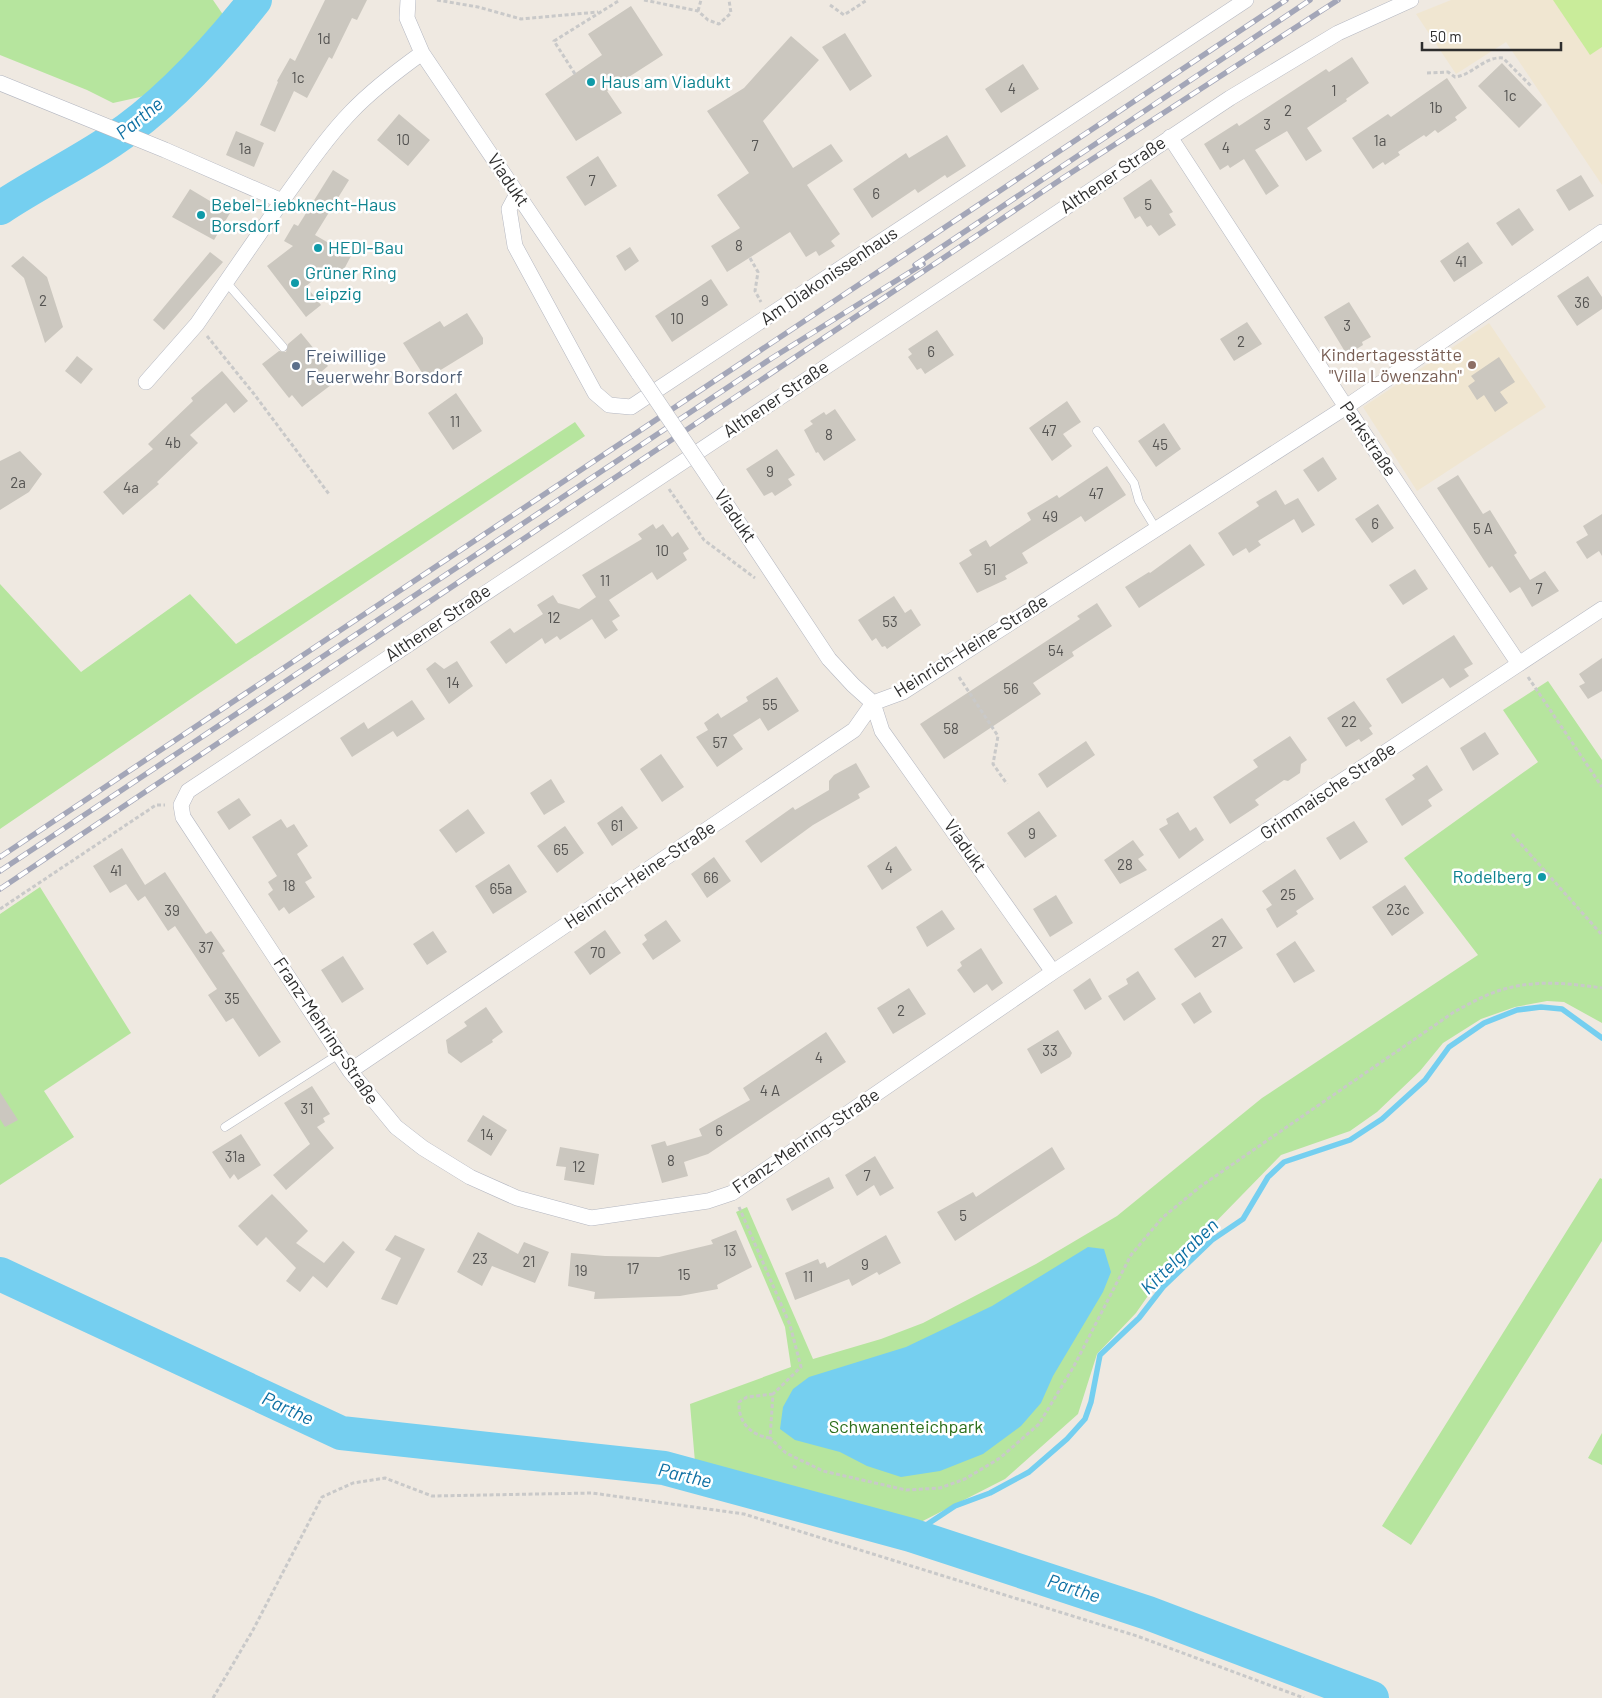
<svg xmlns="http://www.w3.org/2000/svg" width="1602" height="1698" viewBox="0 0 1602 1698" font-family="Barlow,sans-serif">
	<rect width="100%" height="100%" fill="#efe9e1"/>
	<!-- education -->
	<path fill="#f0e6d1" d="M1451,0h151v185l-96,-143 -50,32 -40,-60z
		M1489,323l57,84 -129,84 -54,-84z"/>
	<!-- green -->
	<path fill="#b6e59e" d="M0,0h213l13,19 -68,70 -18,8 -27,6 -26,-13 -87,-35z
		M575,422l10,14 -387,258 -198,135v-245l81,88 109,-78 46,50z
		M1548,681l54,79v263l-38,-21 -17,-1 -32,6 -34,12 -38,24 -23,28 -43,41 -27,19 -69,24 -122,125 -23,33 -39,41 -19,60 -73,65 -92,47 -218,-64 -5,-58 101,-37 -6,-40 -49,-115 11,-5 66,152 68,-20 42,-16 113,-59 81,-48 145,-118 216,-143 -74,-97 134,-96 -35,-52z
		M40,887l91,146 -87,58 30,46 -74,48v-271z
		M1600,1178l2,1v62l-191,304 -29,-19z
		M1602,1433v32l-14,-7z"/>
	<!-- pitch -->
	<path fill="#c9ec9a" d="M1553,0h49v47l-12,8z"/>
	<!-- water -->
	<path fill="#75cff0" d="M1088,1247l16,2 7,23 -8,20 -50,84 -12,27 -20,23 -38,28 -43,17 -39,6 -34,-11 -27,-14 -45,-12 -15,-11 3,-22 10,-18 16,-12 97,-30 86,-41z"/>
	<g fill="none" stroke-linecap="round" stroke-linejoin="round">
		<!-- stream -->
		<path stroke="#75cff0" stroke-width="5.5" d="M911,1535l44,-29 35,-13 39,-21 38,-33 18,-20 6,-17 9,-47 39,-37 24,-31 49,-47 31,-21 25,-42 16,-15 66,-22 32,-21 43,-39 24,-33 35,-24 33,-13 24,-3 21,2 40,29"/>
		<!-- river -->
		<path stroke="#75cff0" stroke-width="34" d="M0,208c36,-24 75,-43 111,-67 55,-36 103,-89 144,-141
			M0,1274l341,159 323,35 247,67 237,78 224,85"/>
	</g>
	<!-- building -->
	<path fill="#cbc7bf" d="M325,0h42l-10,20 -5,-2 -20,41 -3,-2 -22,41 -13,-7 -19,41 -15,-7 18,-43 -1,-1 13,-23 5,3z
		M631,6l32,49 -56,36 15,22 -46,28 -31,-47 57,-39 -14,-21z
		M845,33l27,43 -22,15 -28,-44z
		M791,36l28,24 -56,61 30,47 38,-24 12,17 -36,24 33,49 -9,7 4,5 -16,10 -3,-5 -10,6 -16,-25 -63,40 -16,-26 29,-18 -23,-33 32,-22 -42,-62 37,-23z
		M1352,57l17,26 -23,16 1,2 -40,27 15,23 -16,10 -19,-30 -32,19 24,36 -13,9 -22,-36 -14,9 -2,-3 -8,5 -16,-26 33,-21 2,3 87,-57 3,3z
		M1502,63l40,42 -23,23 -41,-42z
		M1023,64l16,25 -38,24 -16,-24z
		M1447,78l20,30 -12,9 2,3 -19,13 -3,-3 -9,7 -2,-2 -26,17 2,3 -15,10 -2,-3 -10,7 -21,-31 36,-24 3,3z
		M399,114l31,26 -22,26 -31,-26z
		M236,131l28,12 -10,24 -28,-12z
		M947,135l19,31 -19,12 -2,-3 -27,18 -3,-4 -43,29 -19,-29 53,-36 3,5z
		M598,156l19,30 -32,20 -19,-29z
		M333,170l16,10 -34,55 36,21 -9,17 -12,-6 -24,19 15,19 -15,12 -39,-51 26,-20 -9,-5 10,-17 4,2z
		M1581,175l13,21 -25,15 -13,-21z
		M1151,179l22,33 -4,2 7,11 -17,11 -8,-11 -4,2 -7,-11 -5,3 -12,-21z
		M190,189l40,24 -16,27 -42,-23z
		M1519,208l15,22 -22,16 -16,-23z
		M1468,242l15,21 -29,19 -14,-21z
		M630,247l9,14 -14,10 -9,-15z
		M210,252l13,10 -59,68 -11,-10z
		M23,256l24,21 16,50 -18,16 -21,-65 -13,-12z
		M1588,276l14,21v12l-25,17 -20,-30z
		M711,279l17,26 -56,37 -17,-26z
		M1349,302l22,35 -9,5 1,3 -16,10 -23,-38z
		M467,313l16,25v6l-57,35 -23,-36 37,-22 4,6z
		M1247,322l15,22 -28,17 -14,-22z
		M937,330l17,25 -29,19 -4,-6 -4,2 -9,-13 4,-3 -4,-5z
		M301,333l27,33 -7,6 10,13 -29,22 -10,-12 -3,3 -27,-34 17,-13 7,1 2,-8z
		M77,356l16,13 -12,15 -16,-13z
		M1499,357l16,25 -15,10 8,11 -13,9 -11,-17 -7,5 -9,-14 7,-5 -4,-5z
		M222,371l26,30 -14,12 -8,-10 -36,32 8,8 -41,39 2,2 -36,31 -20,-23 50,-43 -5,-5 45,-43 -2,-3z
		M456,393l26,38 -29,19 -25,-37z
		M1067,401l14,21 -18,12 9,12 -20,15 -23,-33z
		M835,409l21,31 -32,21 -6,-9 -2,1 -12,-23 9,-6 -3,-3 14,-9 2,3z
		M1164,423l17,26 -25,18 -18,-26z
		M777,449l18,26 -7,4 4,6 -17,11 -3,-4 -8,4 -18,-27z
		M20,451l22,23 -13,18 -29,18v-49z
		M1323,457l14,22 -19,13 -15,-22z
		M1107,466l19,29 -41,27 -4,-6 -59,37 6,10 -23,13 2,3 -30,14 -18,-30 13,-8 -3,-5 17,-10 4,7 41,-27 -4,-7 30,-18 2,3z
		M1458,475l25,39 7,-4 27,43 -3,2 16,25 15,-9 14,20 -27,16 -12,-20 -10,6 -18,-27 -3,2 -52,-80z
		M1276,490l9,15 13,-7 17,27 -13,8 -8,-14 -36,22 3,4 -12,8 -3,-5 -13,8 -15,-23 41,-27 -3,-4z
		M1378,504l16,24 -22,15 -17,-24z
		M1602,514v42l-3,-5 -12,8 -11,-17 12,-7 -5,-9z
		M653,524l3,5 7,-5 9,13 6,-5 11,17 -6,4 4,7 -30,20 -5,-8 -43,28 11,16 -8,5 6,9 -13,9 -13,-20 -32,21 -3,-4 -12,8 -3,-6 -36,26 -16,-22 20,-14 4,5 29,-19 -6,-9 16,-10 5,8 21,6 17,-12 -14,-22 60,-36 -4,-5z
		M1190,544l15,21 -66,43 -14,-21 24,-15 1,1z
		M1415,569l13,20 -25,16 -14,-20z
		M894,596l11,17 6,-4 10,16 -34,24 -2,-3 -3,1 -6,-9 -4,3 -14,-21z
		M1097,603l15,23 -40,26 2,4 -41,27 8,11 -97,65 -24,-35 160,-105 -3,-3z
		M1454,635l19,29 -9,5 5,7 -19,12 -7,-10 -41,26 -16,-25z
		M1602,658v33l-14,8 -9,-13 6,-3 -6,-9z
		M457,661l16,25 -24,18 -23,-35 9,-7 9,7z
		M777,677l22,34 -31,20 -8,-13 -27,17 10,14 -26,18 -21,-30 12,-7 -4,-7 14,-10 3,5 27,-17 -2,-4z
		M412,700l13,19 -28,18 -4,-6 -41,26 -12,-19 24,-16 4,7z
		M1354,701l18,25 -3,2 4,6 -12,8 -2,-3 -13,8 -19,-29z
		M1485,732l14,22 -26,17 -13,-23z
		M1290,736l17,24 -6,4 -1,9 -12,8 -4,-1 -29,20 4,5 -29,19 -17,-27 45,-30 -5,-7z
		M1086,741l9,14 -48,33 -9,-14z
		M661,754l23,33 -22,15 -22,-33z
		M856,763l14,24 -12,7 2,4 -47,27 -52,38 -16,-22 48,-34 2,3 34,-20v-9l5,-6z
		M1427,765l16,25 -15,10 4,6 -30,20 -17,-27 30,-20 -3,-4z
		M551,779l14,23 -21,13 -14,-22z
		M239,798l12,17 -22,15 -12,-18z
		M622,806l16,22 -26,18 -15,-23z
		M468,809l17,24 -29,20 -17,-23z
		M1039,811l18,25 -32,22 -18,-25z
		M1178,812l12,19 6,-4 8,13 -25,19 -20,-30 9,-5 -2,-5z
		M281,819l6,9 7,-4 14,22 -11,8 15,24 -7,4 10,15 -26,17 -5,-7 -5,4 -11,-17 5,-4 -5,-8 9,-6 -25,-39z
		M1354,821l14,21 -28,18 -14,-22z
		M565,826l19,27 -27,20 -20,-27z
		M1133,840l11,15 -6,4 9,11 -27,14 -16,-24z
		M896,846l16,24 -30,20 -15,-24z
		M122,848l23,37 20,-13 41,62 5,-3 14,20 -3,2 59,89 -22,15 -26,-39 -7,4 -18,-27 9,-6 -42,-63 -7,5 -23,-35 -7,5 -12,-17 -16,9 -17,-27z
		M714,857l17,24 -24,17 -16,-24z
		M509,864l18,28 -34,22 -18,-28z
		M1295,869l19,30 -18,12 2,3 -21,14 -11,-19 6,-4 -10,-14z
		M1405,885l19,28 -32,23 -20,-29z
		M1056,895l17,28 -23,14 -17,-28z
		M942,910l13,19 -28,18 -11,-20z
		M1222,918l21,30 -48,30 -21,-29z
		M666,920l15,21 -28,19 -11,-16 5,-4 -3,-5z
		M605,930l16,23 -31,22 -16,-23z
		M433,931l14,21 -20,13 -14,-21z
		M1295,941l20,30 -21,12 -18,-29z
		M981,948l22,35 -11,8 -5,-7 -13,9 -17,-23 5,-4 -2,-4z
		M343,956l21,33 -22,14 -21,-33z
		M1138,971l18,28 -32,22 -16,-25 20,-12 -2,-5z
		M1090,978l12,21 -17,11 -12,-20z
		M909,988l17,26 -33,20 -16,-26z
		M1200,992l12,20 -18,12 -13,-20z
		M486,1007l17,25 -11,8 1,2 -32,21 -13,-10 -2,-13 21,-14 -3,-4z
		M1058,1030l14,23 -2,4 -29,17 -14,-25z
		M826,1032l20,30 -138,92 -24,8 4,14 -26,7 -11,-38 14,-4 2,5 35,-10 -3,-7 51,-29 -7,-12z
		M312,1086l18,28 -7,4 2,4 -8,5 17,21 -48,42 -13,-15 37,-31 -26,-41z
		M0,1092l18,28 -13,7 -5,-8z
		M483,1115l24,15 -16,26 -24,-15z
		M241,1134l20,31 -23,15 -4,-6 -4,5 -18,-27z
		M560,1147l39,7 -5,31 -30,-5 2,-13 -10,-1z
		M1052,1147l13,22 -110,72 -18,-29 36,-20 3,5z
		M875,1156l19,32 -14,8 -6,-11 -17,11 -12,-21z
		M829,1177l5,11 -42,23 -6,-12z
		M272,1194l36,37 -12,12 28,20 19,-22 12,11 -28,36 -14,-12 -13,16 -14,-11 10,-13 -30,-31 -9,9 -19,-20z
		M736,1230l16,37 -35,18 1,4 -38,7 -86,3 1,-7 -27,-6 3,-33 34,3 54,1 54,-13 -2,-4z
		M478,1232l40,22 6,-12 25,10 -14,31 -43,-17 -10,20 -25,-14z
		M395,1235l30,14 -28,56 -16,-6 20,-41 -16,-8z
		M886,1235l15,28 -22,12 -2,-3 -25,14 -3,-7 -54,21 -10,-27 33,-14 2,5 5,-2 2,6z"/>
	<g fill="none" stroke-linecap="round" stroke-linejoin="round">
		<!-- lane casing -->
		<g stroke="#b4b7c1" stroke-width="9">
			<path id="lane" d="M226,282l57,65
				M1097,431l37,52 5,18 17,28
				M225,1127l114,-73"/>
		</g>
		<!-- street casing -->
		<g stroke="#b4b7c1" stroke-width="16">
			<path id="street" d="M408,0l-1,18 15,35 217,321
				M1411,0l-73,33 -108,65 -1042,693 -7,14 2,12 167,254 46,56 27,21 47,29 47,21 74,20 117,-17 24,-8 321,-221 549,-363
				M0,83l165,67 117,51c22,-30 43,-62 69,-89 21,-22 46,-41 71,-59
				M1170,137l176,270 173,257
				M517,194l-8,15 6,37 80,147 14,12 22,2 615,-407
				M146,382l51,-58 85,-123
				M707,475l122,184 24,26 20,18 9,28 171,241
				M350,1071l504,-341 19,-27 30,-11 443,-285 256,-175"/>
		</g>
		<!-- path -->
		<path stroke="#c9c9c9" stroke-width="3" stroke-dasharray="4 2.5" stroke-linecap="butt" d="M437,0l41,7 43,12 77,-7
			M644,0l54,11 10,9 11,4 12,-11 -2,-13
			M830,5l14,10 23,-15
			M698,11l3,-11
			M1427,73l21,-1 7,5c18,-2 29,-21 48,-19l29,29
			M575,74l-21,-33 66,-41
			M750,258l8,14 -3,19 6,11
			M207,336l47,58 75,100
			M669,489l35,51 51,38
			M959,677l39,59 -5,28 14,20
			M1528,677l74,110
			M1512,834l90,101
			M0,909l156,-104h9
			M739,1207l51,118 11,42 -28,27 -3,44 16,15 37,18 83,19 34,-2 25,-9 35,-21 39,-34 35,-58 57,-111 31,-37 39,-32 253,-174c13,-7 27,-15 41,-20 36,-13 71,-9 107,-4
			M770,1438c-19,-3 -32,-15 -31,-36l8,-5 26,-3
			M793,1466l6,3
			M213,1698l40,-68 69,-133 31,-14 32,-5 47,18 160,-3 152,21 393,122 167,62"/>
		<!-- lane -->
		<use href="#lane" stroke="#fff" stroke-width="8"/>
		<!-- street -->
		<use href="#street" stroke="#fff" stroke-width="15"/>
		<!-- rail casing -->
		<g stroke="#a3a6b8" stroke-width="5.5">
			<path id="rail" d="M915,265l395,-265
				M0,857l1286,-857
				M0,871l772,-513 151,-94
				M0,889l1063,-711 275,-178"/>
		</g>
		<!-- rail -->
		<use href="#rail" stroke="#fff" stroke-width="4" stroke-dasharray="11" stroke-linecap="butt"/>
		<!-- street-bridge casing -->
		<g stroke="#b4b7c1" stroke-width="16" stroke-linecap="butt">
			<path id="street-bridge" d="M639,374l68,101"/>
		</g>
		<!-- street-bridge -->
		<use href="#street-bridge" stroke="#fff" stroke-width="15"/>
	</g>
	<!-- markers -->
	<g fill="#0f9aa8" stroke="#fff" stroke-width="2">
		<circle cx="591" cy="82" r="5"/>
		<circle cx="201" cy="215" r="5"/>
		<circle cx="318" cy="248" r="5"/>
		<circle cx="295" cy="283" r="5"/>
		<circle cx="1542" cy="877" r="5"/>
	</g>
	<circle fill="#8d6e63" stroke="#fff" stroke-width="2" cx="1472" cy="365" r="5"/>
	<circle fill="#5c6f8a" stroke="#fff" stroke-width="2" cx="296" cy="366" r="5"/>
	<g text-anchor="middle" stroke-width="5" stroke-linejoin="round" paint-order="stroke">
		<!-- number labels -->
		<g font-size="15" fill="#555452">
			<text x="324" y="44">1d</text>
			<text x="298" y="83">1c</text>
			<text x="1012" y="94">4</text>
			<text x="1334" y="96">1</text>
			<text x="1510" y="101">1c</text>
			<text x="1436" y="113">1b</text>
			<text x="1288" y="116">2</text>
			<text x="1267" y="130">3</text>
			<text x="403" y="145">10</text>
			<text x="1380" y="146">1a</text>
			<text x="755" y="151">7</text>
			<text x="1226" y="153">4</text>
			<text x="245" y="154">1a</text>
			<text x="592" y="186">7</text>
			<text x="876" y="199">6</text>
			<text x="1148" y="210">5</text>
			<text x="739" y="251">8</text>
			<text x="1461" y="267">41</text>
			<text x="43" y="306">2</text>
			<text x="705" y="306">9</text>
			<text x="1582" y="308">36</text>
			<text x="677" y="324">10</text>
			<text x="1347" y="331">3</text>
			<text x="1241" y="347">2</text>
			<text x="931" y="357">6</text>
			<text x="455" y="427">11</text>
			<text x="1049" y="436">47</text>
			<text x="829" y="440">8</text>
			<text x="173" y="448">4b</text>
			<text x="1160" y="450">45</text>
			<text x="770" y="477">9</text>
			<text x="18" y="488">2a</text>
			<text x="131" y="493">4a</text>
			<text x="1096" y="499">47</text>
			<text x="1050" y="522">49</text>
			<text x="1375" y="529">6</text>
			<text x="1483" y="534">5 A</text>
			<text x="662" y="556">10</text>
			<text x="990" y="575">51</text>
			<text x="605" y="586">11</text>
			<text x="1539" y="594">7</text>
			<text x="554" y="623">12</text>
			<text x="890" y="627">53</text>
			<text x="1056" y="656">54</text>
			<text x="453" y="688">14</text>
			<text x="1011" y="694">56</text>
			<text x="770" y="710">55</text>
			<text x="1349" y="727">22</text>
			<text x="951" y="734">58</text>
			<text x="720" y="748">57</text>
			<text x="617" y="831">61</text>
			<text x="1032" y="839">9</text>
			<text x="561" y="855">65</text>
			<text x="1125" y="870">28</text>
			<text x="889" y="873">4</text>
			<text x="116" y="876">41</text>
			<text x="711" y="883">66</text>
			<text x="289" y="891">18</text>
			<text x="501" y="894">65a</text>
			<text x="1288" y="900">25</text>
			<text x="1398" y="915">23c</text>
			<text x="172" y="916">39</text>
			<text x="1219" y="947">27</text>
			<text x="206" y="953">37</text>
			<text x="598" y="958">70</text>
			<text x="232" y="1004">35</text>
			<text x="901" y="1016">2</text>
			<text x="1050" y="1056">33</text>
			<text x="819" y="1063">4</text>
			<text x="770" y="1096">4 A</text>
			<text x="307" y="1114">31</text>
			<text x="719" y="1136">6</text>
			<text x="487" y="1140">14</text>
			<text x="235" y="1162">31a</text>
			<text x="671" y="1166">8</text>
			<text x="579" y="1172">12</text>
			<text x="867" y="1181">7</text>
			<text x="963" y="1221">5</text>
			<text x="730" y="1256">13</text>
			<text x="480" y="1264">23</text>
			<text x="529" y="1267">21</text>
			<text x="865" y="1270">9</text>
			<text x="633" y="1274">17</text>
			<text x="581" y="1276">19</text>
			<text x="684" y="1280">15</text>
			<text x="808" y="1282">11</text>
		</g>
		<!-- culture labels -->
		<g font-size="18" fill="#0d838f" stroke="#fff" text-anchor="start">
			<text x="601" y="88">Haus am Viadukt</text>
			<text x="211" y="211">Bebel-Liebknecht-Haus<tspan x="211" dy="21">Borsdorf</tspan></text>
			<text x="328" y="254">HEDI-Bau</text>
			<text x="305" y="279">Grüner Ring<tspan x="305" dy="21">Leipzig</tspan></text>
			<text x="1532" y="883" text-anchor="end">Rodelberg</text>
		</g>
		<!-- street labels -->
		<g font-size="18" fill="#2e2e2e" stroke="#fff">
			<text transform="translate(1113 175) rotate(-34)" y="6">Althener Straße</text>
			<text transform="translate(508 180) rotate(56)" y="6">Viadukt</text>
			<text transform="translate(829 276) rotate(-34)" y="6">Am Diakonissenhaus</text>
			<text transform="translate(776 399) rotate(-34)" y="6">Althener Straße</text>
			<text transform="translate(1368 439) rotate(56)" y="6">Parkstraße</text>
			<text transform="translate(735 516) rotate(56)" y="6">Viadukt</text>
			<text transform="translate(438 623) rotate(-34)" y="6">Althener Straße</text>
			<text transform="translate(971 646) rotate(-32)" y="6">Heinrich-Heine-Straße</text>
			<text transform="translate(1328 791) rotate(-34)" y="6">Grimmaische Straße</text>
			<text transform="translate(965 846) rotate(55)" y="6">Viadukt</text>
			<text transform="translate(640 875) rotate(-34)" y="6">Heinrich-Heine-Straße</text>
			<text transform="translate(326 1031) rotate(56)" y="6">Franz-Mehring-Straße</text>
			<text transform="translate(806 1141) rotate(-34)" y="6">Franz-Mehring-Straße</text>
		</g>
		<!-- education labels -->
		<g font-size="18" fill="#785e54" stroke="#fff" text-anchor="end">
			<text x="1462" y="361">Kindertagesstätte<tspan x="1462" dy="21">"Villa Löwenzahn"</tspan></text>
		</g>
		<!-- service labels -->
		<g font-size="18" fill="#4e5e75" stroke="#fff" text-anchor="start">
			<text x="306" y="362">Freiwillige<tspan x="306" dy="21">Feuerwehr Borsdorf</tspan></text>
		</g>
		<!-- park labels -->
		<g font-size="18" fill="#2c6e1b" stroke="#fff">
			<text x="906" y="1433">Schwanenteichpark</text>
		</g>
		<!-- water labels -->
		<g font-size="19" font-style="italic" fill="#0d6fa3" stroke="#fff">
			<text transform="translate(139 118) rotate(-39)" y="7">Parthe</text>
			<text transform="translate(1179 1256) rotate(-44)" y="7">Kittelgraben</text>
			<text transform="translate(288 1408) rotate(25)" y="7">Parthe</text>
			<text transform="translate(685 1475) rotate(13)" y="7">Parthe</text>
			<text transform="translate(1074 1588) rotate(18)" y="7">Parthe</text>
		</g>
	</g>
	<!-- scale -->
	<path d="M1422 42v8h139v-8" fill="none" stroke="#2e2e2e" stroke-width="2.5"/>
	<text x="1430" y="42" font-size="15" fill="#2e2e2e" stroke="#ffffff" stroke-width="4" paint-order="stroke">50 m</text>
</svg>
